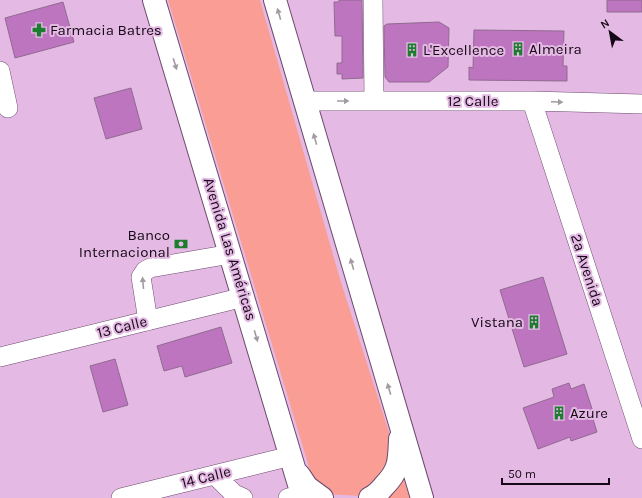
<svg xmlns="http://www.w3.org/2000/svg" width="642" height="498" viewBox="0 0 642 498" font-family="Karla,sans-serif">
	<rect width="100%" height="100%" fill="#e4bae4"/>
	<!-- green -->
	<path fill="#fa9e95" d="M168,0h92l80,279 56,175 -6,19 -29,23 -37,-2 -9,-7z
		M401,471l9,27h-31z"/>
	<!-- building -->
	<path fill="#bd75bf" stroke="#906a90" d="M339,0h23l1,78 -21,1v-5h-5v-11h5v-27h-7l-1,-34h5z
		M607,0h35v12h-35z
		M63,2l11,40 -59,16 -10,-40z
		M439,22l10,6 -1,39 -19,15h-40l-4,-5 -1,-51 3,-2z
		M474,30l90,1 -1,35h4v15l-98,-1v-13l4,1z
		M131,88l11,41 -36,10 -12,-41z
		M543,277l24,77 -43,13 -24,-77z
		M221,327l11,36 -47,14 -3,-11 -18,5 -7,-25z
		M115,359l13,46 -25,7 -13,-46z
		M569,383l2,6 13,-5 11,34 -2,1 4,13 -26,9 -1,-4 -32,12 -15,-41 31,-11 -2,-8z"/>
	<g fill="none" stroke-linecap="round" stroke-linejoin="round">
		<!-- minor casing -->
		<g stroke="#6d4a6e" stroke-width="20">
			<path id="minor" d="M373,0l1,101
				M0,71l8,37
				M304,101h228l110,3
				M532,101l110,338
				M148,321l-7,-44 4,-6 5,-3 81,-14
				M0,357l244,-60
				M215,475l19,19 9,4
				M121,498l170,-42
				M288,498l15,-2"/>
		</g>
		<!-- major casing -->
		<g stroke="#6d4a6e" stroke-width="24">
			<path id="major" d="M154,0l149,498
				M275,0l147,498
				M299,475l8,12 15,11
				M370,498c6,-3 10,-7 14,-12 16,-16 15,-26 16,-47"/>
		</g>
		<!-- minor -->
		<use href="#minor" stroke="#fff" stroke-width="19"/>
		<!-- major -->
		<use href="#major" stroke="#fff" stroke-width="22"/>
	</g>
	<!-- one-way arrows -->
	<defs><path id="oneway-solid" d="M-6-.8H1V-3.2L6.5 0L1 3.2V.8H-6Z"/></defs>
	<g fill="#a29ca2">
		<use href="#oneway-solid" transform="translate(279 14) rotate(-106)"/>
		<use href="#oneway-solid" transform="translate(175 64) rotate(73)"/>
		<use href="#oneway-solid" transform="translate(343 101)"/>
		<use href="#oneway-solid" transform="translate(557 102) rotate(2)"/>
		<use href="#oneway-solid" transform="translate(315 139) rotate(-106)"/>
		<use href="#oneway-solid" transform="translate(352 264) rotate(-106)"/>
		<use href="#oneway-solid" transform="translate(143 283) rotate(-95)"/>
		<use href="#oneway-solid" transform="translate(256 336) rotate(74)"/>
		<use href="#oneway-solid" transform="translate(389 389) rotate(-106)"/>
	</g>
	<!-- icons -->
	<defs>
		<g id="pharmacy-bare" transform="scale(1.08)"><path d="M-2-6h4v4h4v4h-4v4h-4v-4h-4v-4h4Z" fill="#1d7d2f" stroke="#e4bae4" stroke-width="2.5" paint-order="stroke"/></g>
		<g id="building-bare" transform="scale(1.08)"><path d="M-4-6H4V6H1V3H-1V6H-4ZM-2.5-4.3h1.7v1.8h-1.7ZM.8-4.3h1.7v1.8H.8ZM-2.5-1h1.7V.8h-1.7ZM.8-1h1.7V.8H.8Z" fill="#1d7d2f" stroke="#e4bae4" stroke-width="2.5" paint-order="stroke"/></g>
		<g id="bank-bare" transform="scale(1.08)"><path d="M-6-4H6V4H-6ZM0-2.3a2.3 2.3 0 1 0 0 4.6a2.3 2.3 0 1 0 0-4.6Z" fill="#1d7d2f" stroke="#e4bae4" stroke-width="2.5" paint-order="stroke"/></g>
	</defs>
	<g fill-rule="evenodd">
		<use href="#pharmacy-bare" x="39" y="30"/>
		<use href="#building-bare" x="518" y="49"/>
		<use href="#building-bare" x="412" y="50"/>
		<use href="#bank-bare" x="181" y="244"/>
		<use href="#building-bare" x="534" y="322"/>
		<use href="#building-bare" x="559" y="413"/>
	</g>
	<g text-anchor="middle" stroke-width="4" stroke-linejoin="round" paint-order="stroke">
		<!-- poi labels -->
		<g font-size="15" fill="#160816" stroke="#e4bae4" text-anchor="start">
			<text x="50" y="35">Farmacia Batres</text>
			<text x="529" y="54">Almeira</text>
			<text x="423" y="55">L'Excellence</text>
			<text x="170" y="240" text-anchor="end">Banco<tspan x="170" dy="17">Internacional</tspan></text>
			<text x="523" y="327" text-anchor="end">Vistana</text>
			<text x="570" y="418">Azure</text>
		</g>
		<!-- street labels -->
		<g font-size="15" fill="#160816" stroke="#e4bae4">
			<text x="473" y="106">12 Calle</text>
			<text transform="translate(230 249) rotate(73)" y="5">Avenida Las Américas</text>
			<text transform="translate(587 270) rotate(72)" y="5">2a Avenida</text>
			<text transform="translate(122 327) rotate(-14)" y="5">13 Calle</text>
			<text transform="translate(206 477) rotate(-14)" y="5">14 Calle</text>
		</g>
	</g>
	<!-- north arrow -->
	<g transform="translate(610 32) rotate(328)" stroke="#e4bae4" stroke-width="3" paint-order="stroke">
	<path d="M0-3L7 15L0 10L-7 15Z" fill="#160816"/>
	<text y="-6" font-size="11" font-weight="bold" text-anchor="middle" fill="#160816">N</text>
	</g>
	<!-- scale -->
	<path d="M502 478v6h107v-6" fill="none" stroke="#160816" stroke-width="2"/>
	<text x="508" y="478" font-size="12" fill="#160816" stroke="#e4bae4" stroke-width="3" paint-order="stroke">50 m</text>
</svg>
